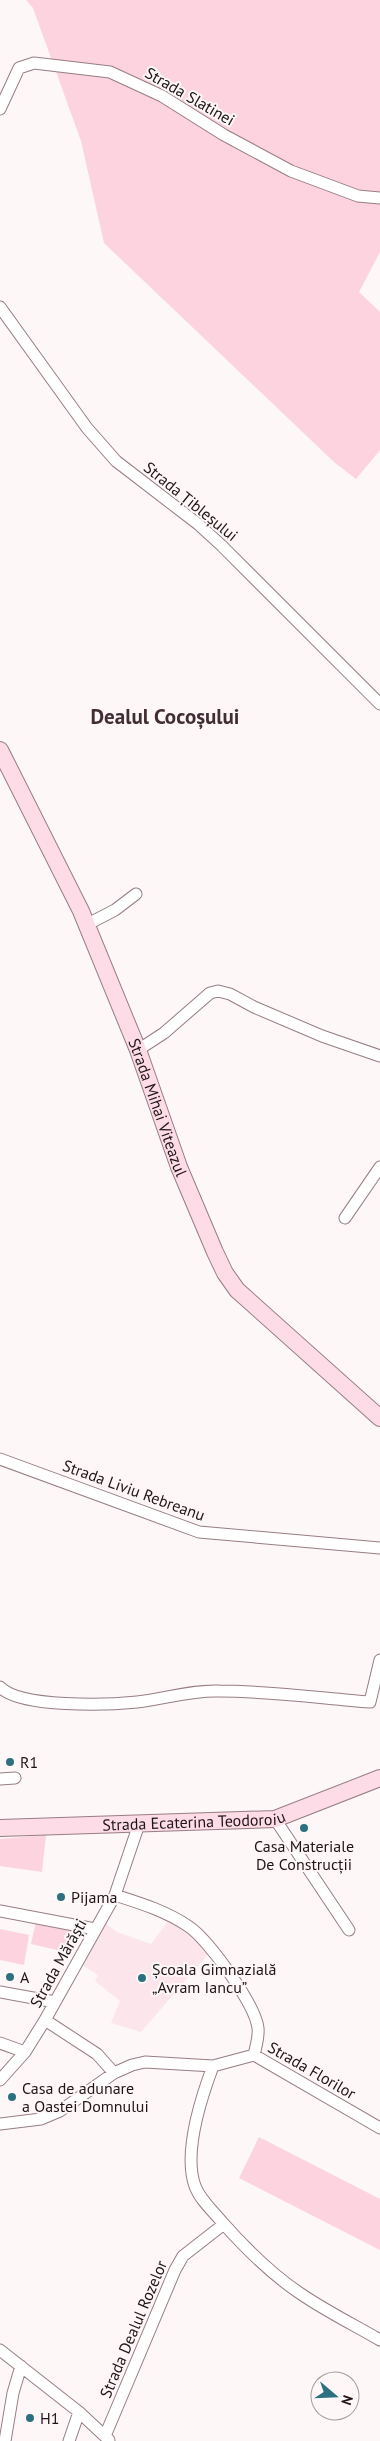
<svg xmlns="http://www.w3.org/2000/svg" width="380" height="2441" viewBox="0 0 380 2441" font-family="'PT Sans',sans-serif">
	<rect width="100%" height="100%" fill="#fdf7f8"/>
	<!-- built -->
	<path fill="#fce5eb" d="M169,1920l23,12 18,20 -69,80 -30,-9 9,-22 -25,-20 3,-6 -16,-10 23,-42 12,9 34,12z"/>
	<!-- green -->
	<path fill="#fcd3de" d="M26,0h354v252l-21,40 21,20v138l-24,29 -22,-17 -230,-219 -23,-102 -48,-133z
		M46,1835l-4,37 -42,-6v-27z
		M36,1921l40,9 -6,23 -39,-9z
		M0,1929l29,6 -5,30 -24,-5z
		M259,2137l121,62v51l-141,-72z"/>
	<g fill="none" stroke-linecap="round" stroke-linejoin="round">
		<!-- street casing -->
		<g stroke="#977d84" stroke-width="13">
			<path id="street" d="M0,109l19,-41 15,-5 76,9 52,24 62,39 67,36 67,25 22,2
				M0,307l87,121 29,33 82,63 23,21 159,159
				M86,925l29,-15 21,-16
				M138,1050l26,-17 46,-40 8,-2 12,3 24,13 68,29 58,20
				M345,1218l35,-51
				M0,1459l199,73 181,16
				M0,1687c20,21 108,18 137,15 28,-3 53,-12 82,-11 50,0 101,7 151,11l10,-42
				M0,1779l15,-1
				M275,1819l74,111
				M115,1895c25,8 51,16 73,31 20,13 67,78 70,102 1,9 -2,18 -4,27
				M0,1911l95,18
				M0,1992l55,10
				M45,2020l52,34 17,19
				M0,2043l25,9
				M254,2055l126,73
				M213,2066c-12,32 -30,87 -18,120 5,14 18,25 27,36 24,27 49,52 79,72 25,17 53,31 79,46
				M0,2080l25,-28 20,-32 70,-125 24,-71
				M0,2124l41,-5 19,-8 54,-38 18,-8 13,-3 68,4 41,-11
				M0,2350l79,62 30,28
				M105,2436l70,-166 8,-14 41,-32
				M5,2441l8,-48 8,-27
				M69,2441l10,-29"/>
		</g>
		<!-- secondary casing -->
		<g stroke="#977d84" stroke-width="18">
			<g id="secondary">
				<path id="s1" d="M0,750l81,161 57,139 41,117 36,85 10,21 12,17 143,128"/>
				<path id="s2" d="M0,1828l275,-9 105,-41"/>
			</g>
		</g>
		<!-- street -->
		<use href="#street" stroke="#fff" stroke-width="11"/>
		<!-- secondary -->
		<use href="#secondary" stroke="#fddce7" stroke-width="16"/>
	</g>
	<!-- markers -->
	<g fill="#2b717f" stroke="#fdf7f8" stroke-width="2">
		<circle cx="10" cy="1762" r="5"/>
		<circle cx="304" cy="1828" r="5"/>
		<circle cx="61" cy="1897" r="5"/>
		<circle cx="10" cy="1977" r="5"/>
		<circle cx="142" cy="1978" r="5"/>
		<circle cx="12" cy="2097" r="5"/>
		<circle cx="30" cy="2418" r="5"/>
	</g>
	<g text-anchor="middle" stroke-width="4" stroke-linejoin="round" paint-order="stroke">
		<!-- street labels -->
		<g font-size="16" fill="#1f1518" stroke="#fdf7f8">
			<text transform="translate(190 96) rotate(30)" y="6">Strada Slatinei</text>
			<text transform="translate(191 501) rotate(39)" y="6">Strada Țibleșului</text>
			<text dy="6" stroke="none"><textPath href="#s1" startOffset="391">Strada Mihai Viteazul</textPath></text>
			<text transform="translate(134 1490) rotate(20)" y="6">Strada Liviu Rebreanu</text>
			<text dy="6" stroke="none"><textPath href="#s2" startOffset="194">Strada Ecaterina Teodoroiu</textPath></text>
			<text transform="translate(58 1963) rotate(-61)" y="6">Strada Mărăști</text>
			<text transform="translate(312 2070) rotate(30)" y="6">Strada Florilor</text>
			<text transform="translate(133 2329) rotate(-67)" y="6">Strada Dealul Rozelor</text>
		</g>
		<!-- poi labels -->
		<g font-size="16" fill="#1f1518" stroke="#fdf7f8" text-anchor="start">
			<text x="20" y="1768">R1</text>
			<text x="304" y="1852" text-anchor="middle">Casa Materiale<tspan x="304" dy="18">De Construcții</tspan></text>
			<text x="71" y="1903">Pijama</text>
			<text x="152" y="1975">Școala Gimnazială<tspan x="152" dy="18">„Avram Iancu”</tspan></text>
			<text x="20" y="1983">A</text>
			<text x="22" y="2094">Casa de adunare<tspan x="22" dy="18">a Oastei Domnului</tspan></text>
			<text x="40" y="2424">H1</text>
		</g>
		<!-- district labels -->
		<g font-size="21" font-weight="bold" fill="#422d34" stroke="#fdf7f8">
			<text x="165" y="724">Dealul Cocoșului</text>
		</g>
	</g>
	<!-- north arrow -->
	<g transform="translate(335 2396) rotate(109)"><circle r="24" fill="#fdf7f8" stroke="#a49d9e"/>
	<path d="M0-4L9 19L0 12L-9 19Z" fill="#2b717f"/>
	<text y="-8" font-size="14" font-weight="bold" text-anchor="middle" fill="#1f1518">N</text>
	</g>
</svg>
